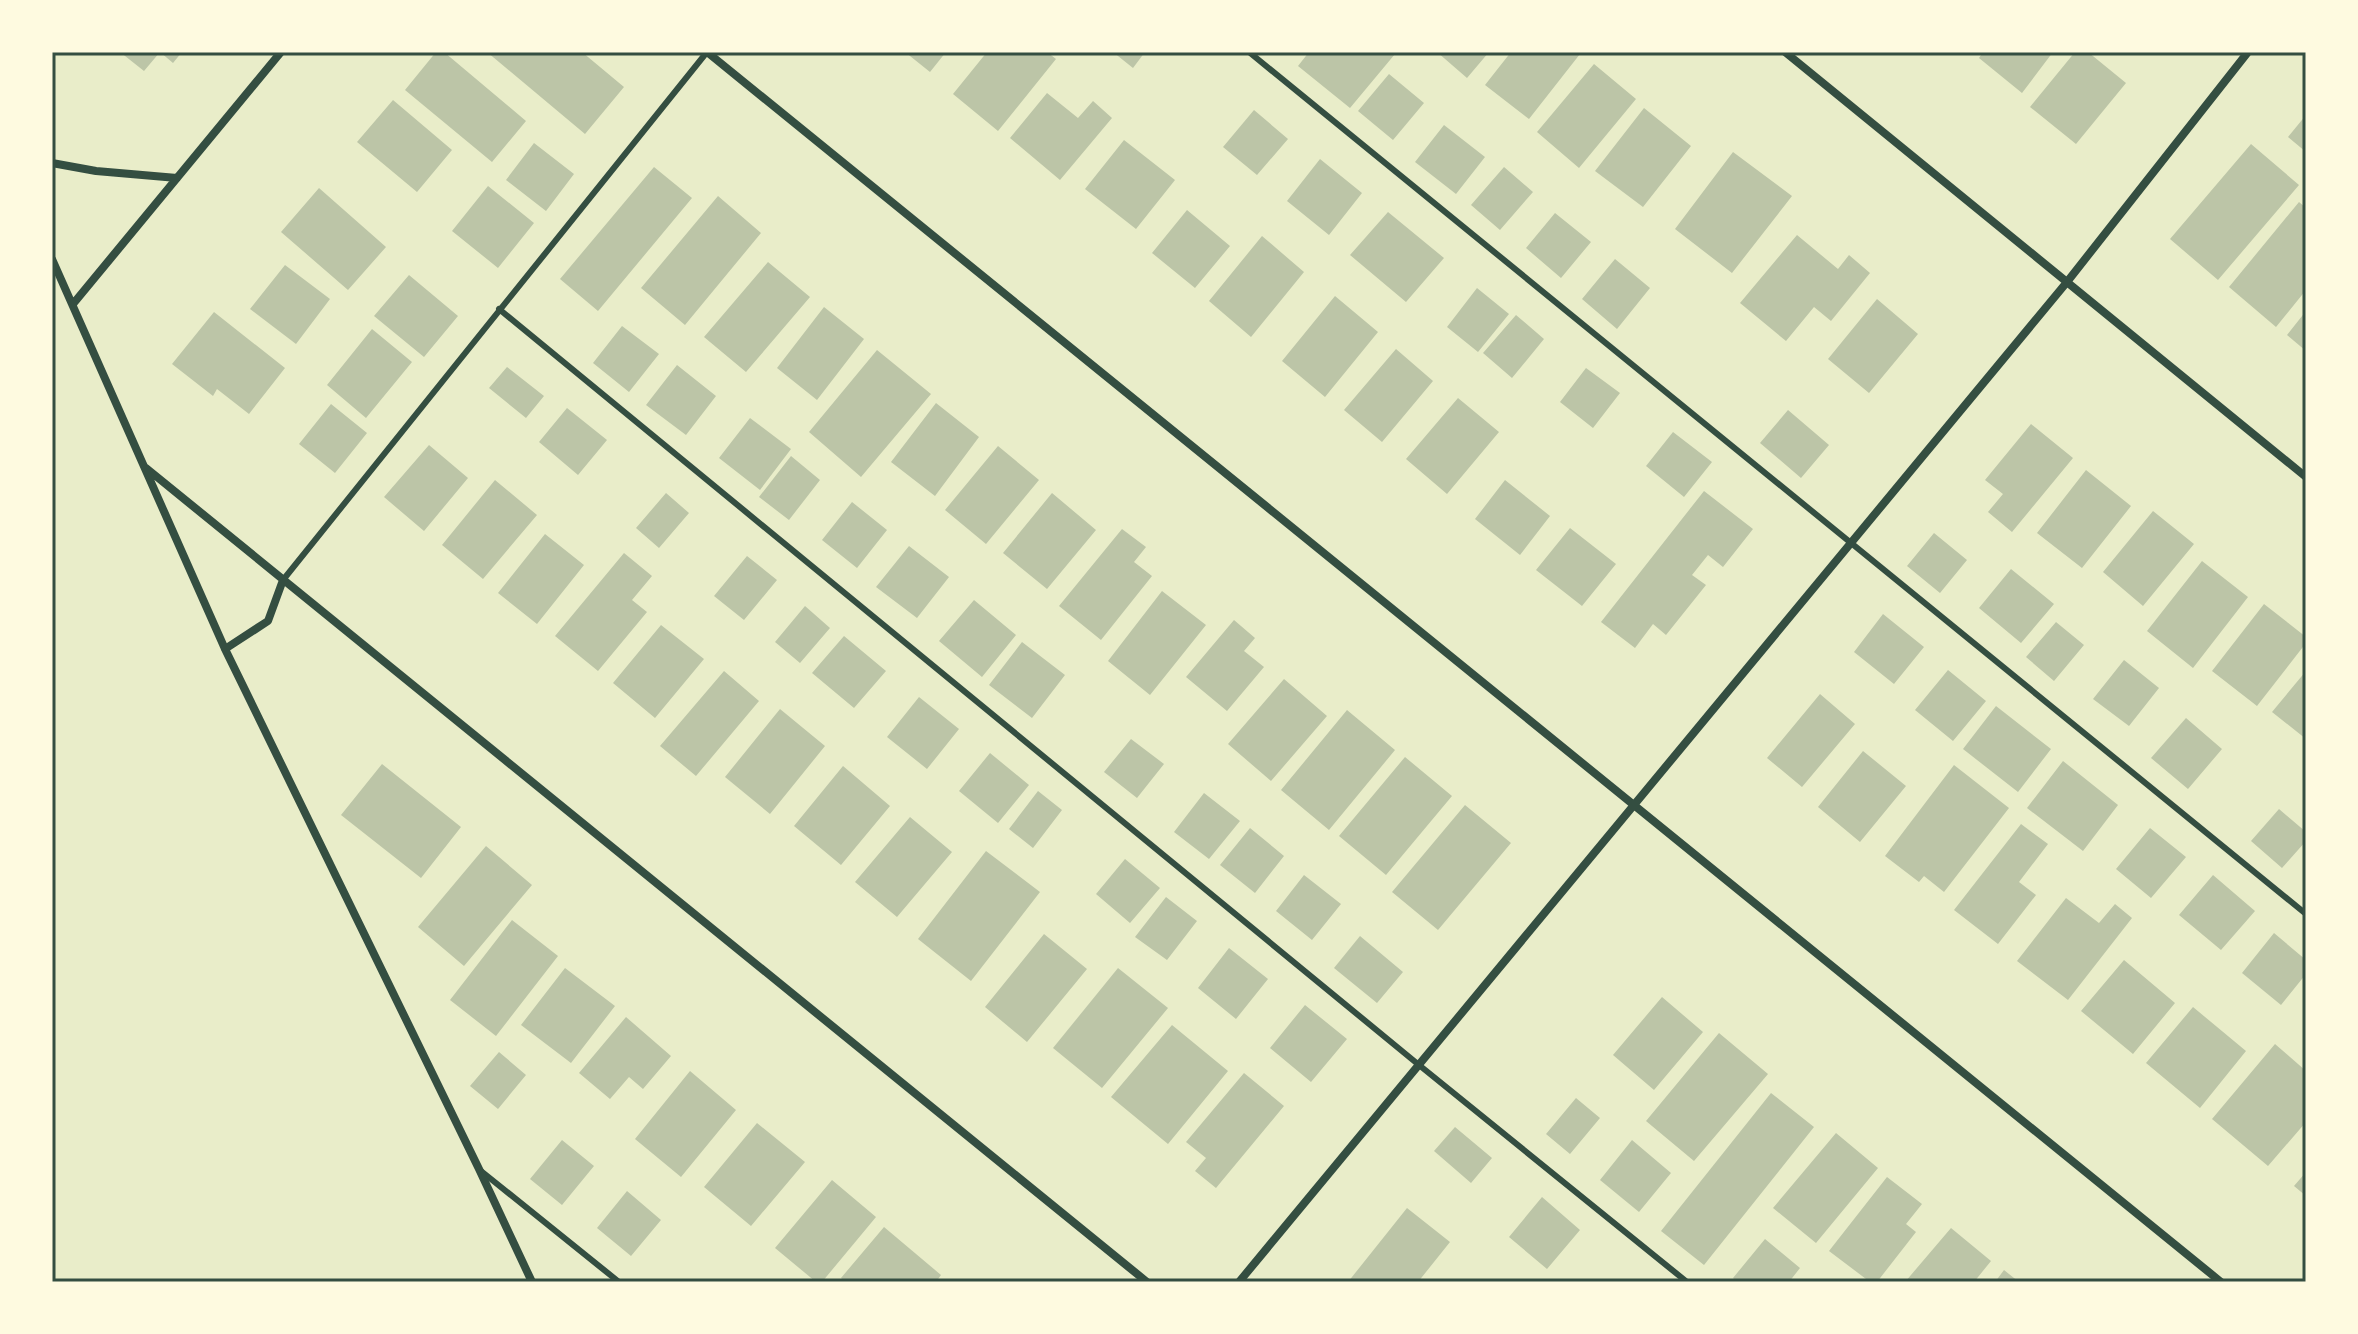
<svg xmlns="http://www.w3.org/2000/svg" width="2358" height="1334" viewBox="0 0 2358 1334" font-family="Rubik,sans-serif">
	<rect width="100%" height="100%" fill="#e9edc9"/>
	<!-- building -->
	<path fill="#bcc5a7" d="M120,52h40l-16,19z
		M160,52h22l-9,11z
		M436,52h8l82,69 -34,41 -87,-72z
		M487,52h95l42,35 -39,47z
		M905,52h41l-16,20z
		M987,52h60l9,7 -58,72 -45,-37z
		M1113,52h32l-12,16z
		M1309,52h84l2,2 -45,54 -52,-42z
		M1437,52h52l-22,26z
		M1511,52l69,2 -51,65 -44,-34z
		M1983,52h70l-31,41 -43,-35z
		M2075,52h13l38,31 -50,61 -46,-37z
		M1594,64l42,35 -57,69 -42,-36z
		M1389,74l35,29 -31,37 -35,-29z
		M1047,93l31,25 15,-17 19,17 -52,62 -50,-42z
		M393,100l59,50 -35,42 -60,-50z
		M1644,108l47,38 -48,61 -48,-36z
		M1254,110l34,29 -31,36 -34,-28z
		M2306,115v37l-18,-15z
		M1444,125l41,32 -29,37 -41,-32z
		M1124,140l51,40 -39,49 -51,-40z
		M534,143l40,31 -28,37 -40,-31z
		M2251,144l48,41 -81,95 -48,-41z
		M1733,152l59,44 -60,77 -57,-44z
		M1320,159l42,34 -33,42 -42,-34z
		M654,167l38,31 -94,113 -38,-32z
		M1504,167l29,25 -33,38 -29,-25z
		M488,186l46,37 -36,45 -46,-37z
		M319,188l67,59 -38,43 -67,-58z
		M718,196l43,37 -76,92 -44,-37z
		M2299,202l7,6v82l-30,37 -47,-40z
		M1187,210l43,36 -35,42 -43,-35z
		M1388,212l56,46 -38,44 -56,-47z
		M1555,213l36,29 -30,36 -35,-30z
		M1797,235l41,34 11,-14 21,18 -39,48 -17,-14 -28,34 -46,-38z
		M1262,236l42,36 -53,65 -42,-36z
		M1615,259l35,29 -33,41 -35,-30z
		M768,262l42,35 -64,75 -42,-35z
		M285,265l45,34 -34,45 -46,-35z
		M409,275l49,41 -34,41 -50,-41z
		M1477,288l32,26 -31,38 -31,-25z
		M1335,296l43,36 -53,65 -43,-36z
		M1877,299l41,35 -49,59 -41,-34z
		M824,307l40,32 -47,61 -40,-32z
		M2306,311v40l-19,-16z
		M214,312l71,56 -36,46 -32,-25 -4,7 -41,-32z
		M1516,315l28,24 -32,39 -29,-25z
		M622,326l37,28 -30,38 -36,-29z
		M372,329l40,33 -46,56 -39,-33z
		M1396,349l37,32 -51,61 -38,-32z
		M877,350l54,44 -70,83 -52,-45z
		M677,365l39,31 -30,39 -40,-30z
		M507,367l37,29 -18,22 -37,-30z
		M1586,368l34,25 -27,35 -33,-26z
		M1458,398l41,34 -52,62 -41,-35z
		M936,403l43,34 -44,59 -44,-34z
		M331,404l36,29 -32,40 -36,-29z
		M567,408l40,32 -29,35 -39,-33z
		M1788,410l41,35 -28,33 -41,-35z
		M750,418l41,31 -31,41 -41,-32z
		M2031,424l42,34 -61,74 -24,-20 15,-18 -18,-14z
		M1673,432l39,30 -28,35 -38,-31z
		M429,445l39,33 -44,53 -40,-34z
		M998,446l41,34 -53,64 -41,-34z
		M791,456l29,24 -31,40 -30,-23z
		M2086,470l45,36 -49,62 -45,-35z
		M495,480l42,35 -54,64 -41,-34z
		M1505,480l45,36 -30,39 -45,-36z
		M1704,491l49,38 -30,38 -15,-12 -16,20 14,10 -40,50 -13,-11 -18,24 -34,-26z
		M666,493l23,20 -30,35 -23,-20z
		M1052,493l44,37 -49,59 -44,-36z
		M852,502l35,28 -30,38 -35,-28z
		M2153,511l41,33 -51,62 -40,-34z
		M1570,528l46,36 -34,42 -46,-36z
		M1122,529l24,18 -12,15 18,14 -51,64 -42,-34z
		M1934,533l33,27 -27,33 -33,-27z
		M545,534l39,31 -47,59 -39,-31z
		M909,546l40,31 -32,41 -41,-31z
		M624,553l28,23 -20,24 15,12 -49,59 -43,-35z
		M747,556l30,24 -33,40 -30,-24z
		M2202,561l46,36 -55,71 -46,-37z
		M2011,569l43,35 -33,39 -42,-35z
		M1162,591l44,34 -56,70 -42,-34z
		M974,600l42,35 -34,42 -43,-36z
		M2264,604l42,33v6l-49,63 -45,-35z
		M805,606l25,22 -30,35 -25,-21z
		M1883,614l41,33 -30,37 -40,-32z
		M1234,620l21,18 -11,13 20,16 -37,44 -41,-34z
		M2056,622l28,23 -30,36 -28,-24z
		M661,625l43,34 -49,59 -42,-35z
		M844,636l42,35 -32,37 -42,-35z
		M1022,642l43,33 -33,43 -43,-33z
		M2124,660l35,28 -30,38 -36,-27z
		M1948,670l38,31 -33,40 -38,-31z
		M724,671l35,30 -63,75 -36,-30z
		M2306,671v68l-34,-27z
		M1284,679l43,37 -56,65 -43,-37z
		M1820,694l35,30 -53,63 -35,-29z
		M919,697l40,32 -32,40 -40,-32z
		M1996,706l55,43 -33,43 -55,-43z
		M780,709l45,37 -55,68 -45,-37z
		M1347,710l48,40 -66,80 -48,-40z
		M2186,718l36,31 -34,40 -37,-31z
		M1131,739l33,25 -27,34 -33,-26z
		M1863,751l43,35 -46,56 -42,-35z
		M990,753l39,32 -31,38 -39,-32z
		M1405,757l47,39 -66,79 -47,-39z
		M2063,761l55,44 -35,46 -56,-43z
		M382,764l79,63 -40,51 -80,-63z
		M1954,765l55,43 -65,84 -20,-16 -5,6 -34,-26z
		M843,766l47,40 -49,59 -47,-39z
		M1038,791l24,19 -29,38 -24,-19z
		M1204,793l36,28 -31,38 -35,-27z
		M1465,805l46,38 -73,87 -46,-38z
		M2279,809l27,23v9l-24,27 -31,-27z
		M910,817l42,35 -55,65 -42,-35z
		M2021,824l27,20 -29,38 17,13 -38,49 -44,-34z
		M1250,828l34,28 -29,37 -35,-28z
		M2150,828l36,29 -35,41 -35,-29z
		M486,846l46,39 -68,81 -46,-39z
		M986,851l54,41 -69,89 -53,-42z
		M1125,859l35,29 -30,35 -34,-29z
		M1304,875l37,29 -29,36 -36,-29z
		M2213,875l42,36 -34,39 -42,-35z
		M1166,897l31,24 -30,39 -32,-23z
		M2066,898l33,25 16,-19 17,14 -64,82 -51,-39z
		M512,920l46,36 -62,80 -46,-36z
		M2274,933l32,27v14l-25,31 -39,-32z
		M1044,934l43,35 -60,73 -42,-35z
		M1360,936l43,36 -26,31 -43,-35z
		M1229,948l39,31 -32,40 -38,-31z
		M2124,960l51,43 -42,51 -52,-43z
		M565,968l50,38 -44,57 -50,-38z
		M1118,968l50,40 -66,80 -49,-40z
		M1662,997l41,35 -49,58 -41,-35z
		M1305,1005l42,34 -36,43 -41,-34z
		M2193,1007l53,44 -46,57 -54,-45z
		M626,1017l45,39 -28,33 -14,-12 -19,22 -31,-26z
		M1172,1025l56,46 -60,73 -57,-47z
		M1719,1033l49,41 -74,87 -48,-40z
		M2275,1044l31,27v51l-38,44 -56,-47z
		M499,1052l27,23 -28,34 -28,-23z
		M690,1071l46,39 -55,67 -46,-38z
		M1244,1073l40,33 -68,82 -21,-17 11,-13 -20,-16z
		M1771,1093l43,34 -110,138 -43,-34z
		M1576,1098l24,20 -30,36 -24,-20z
		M757,1123l48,39 -54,64 -47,-39z
		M1455,1127l37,31 -21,25 -37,-32z
		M1836,1133l42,35 -62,75 -43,-35z
		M562,1140l32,26 -32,39 -32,-26z
		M1632,1140l39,33 -32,39 -39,-32z
		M2306,1172v24l-12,-10z
		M1887,1177l35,27 -16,20 10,8 -39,50h-7l-41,-31z
		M832,1180l44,37 -54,65h-6l-41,-34z
		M627,1191l34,29 -30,36 -34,-28z
		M1542,1197l38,33 -33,39 -38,-32z
		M1407,1208l43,34 -32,40h-70z
		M884,1227l57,48 -5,7h-91l-4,-4z
		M1951,1228l40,33 -17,21h-69z
		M1765,1239l35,29 -11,14h-52l-4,-4z
		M2004,1270l15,12h-24z"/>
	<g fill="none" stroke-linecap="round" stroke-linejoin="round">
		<!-- service -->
		<path stroke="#344e41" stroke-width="6" d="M1249,52l1057,862
			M499,309l920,756 268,217
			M283,580l424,-528
			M481,1171l138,111"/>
		<!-- minor -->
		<path stroke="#344e41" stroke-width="8" d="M707,52l1514,1230
			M1785,52l521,425
			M52,163l44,8 81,7
			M52,259l173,390 254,520 53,113
			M73,304l208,-252
			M146,468l1001,814
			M225,649l43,-28 15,-41
			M1239,1282l828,-1000 181,-230"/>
	</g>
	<!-- border -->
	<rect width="2358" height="1334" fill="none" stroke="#fefae0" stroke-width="108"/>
	<rect x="54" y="54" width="2250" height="1226" fill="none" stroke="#344e41" stroke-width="3"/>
</svg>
